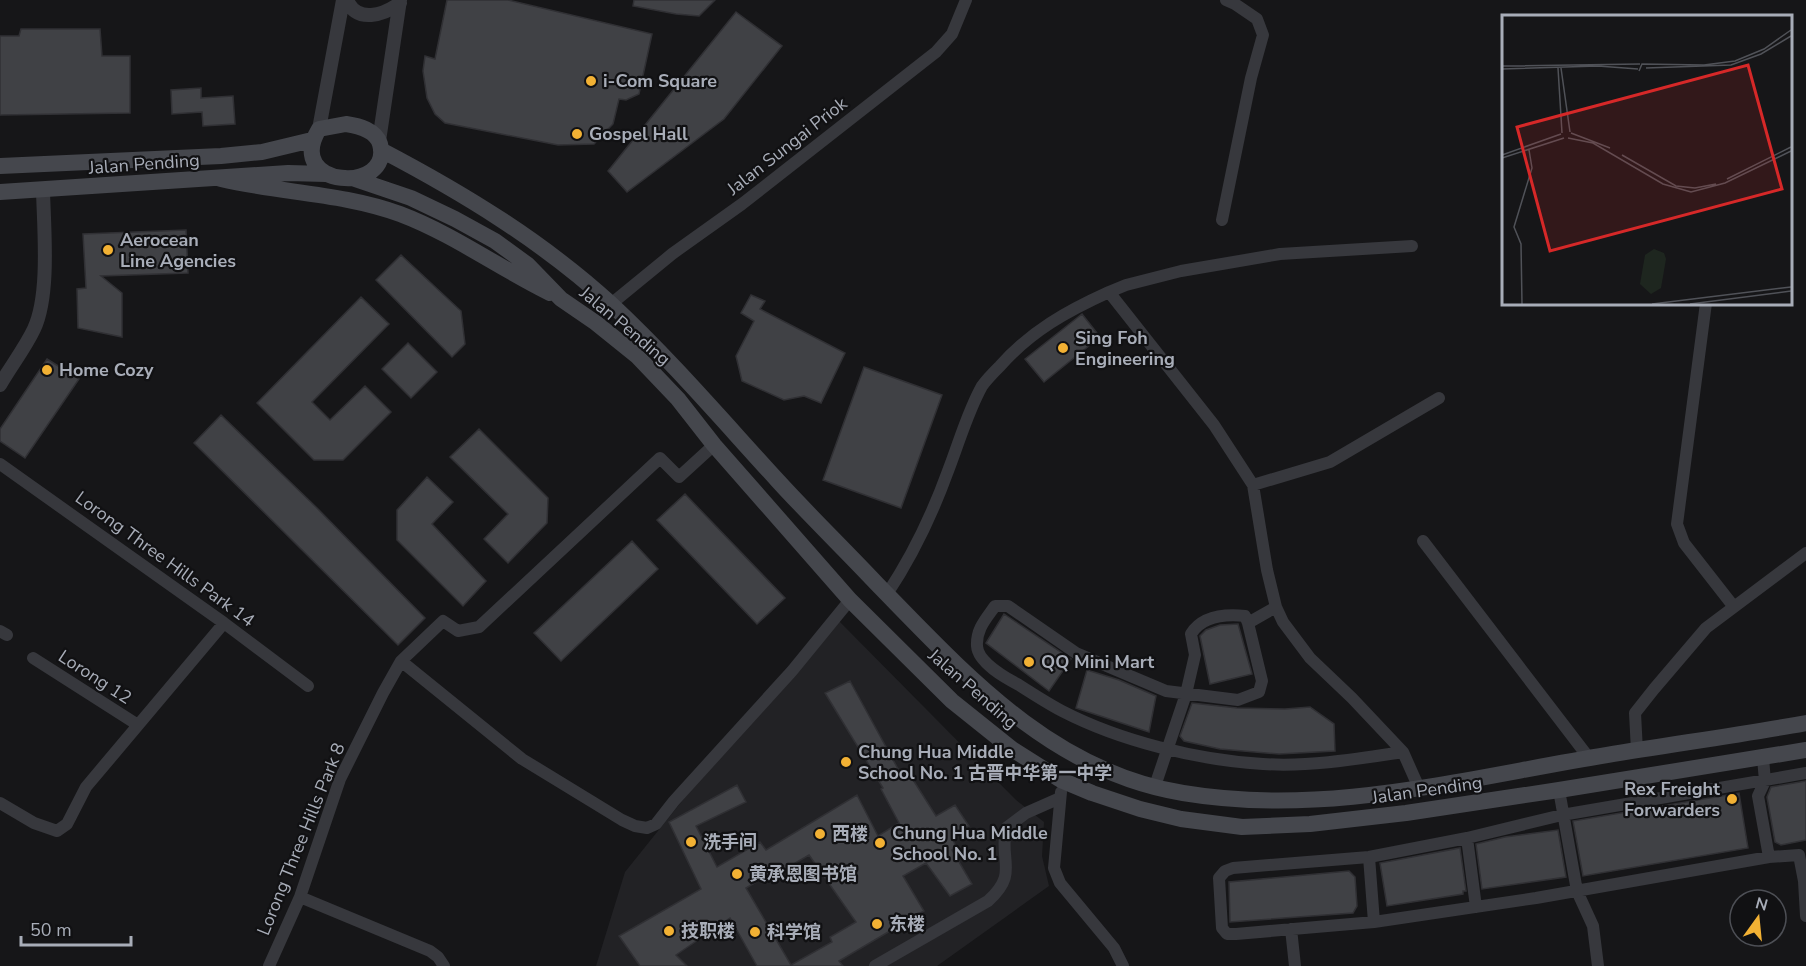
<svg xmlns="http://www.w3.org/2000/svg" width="1806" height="966" viewBox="0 0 1806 966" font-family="'Nunito Sans','Noto Sans SC',sans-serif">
	<rect width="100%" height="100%" fill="#161618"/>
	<!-- built -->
	<path fill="#222225" d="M836,618l180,182 28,22 -2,34 7,30 -112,80h-341l29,-94 118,-147z"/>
	<!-- building -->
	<path fill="#404145" stroke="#303034" stroke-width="1.5" fill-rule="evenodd" d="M447,0h61l144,34 -13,60 -13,6 -7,-1 -6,25 -19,20 -36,1 -113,-22 -10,-9 -8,-16 -4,-27 2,-15 10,3z
		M634,0h81l-16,16 -23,-2 -43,-8z
		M736,12l46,34 -58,73 -97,73 -19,-21z
		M21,29h79l2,27h28v57l-130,2v-79h19z
		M201,88v10l32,-2 2,28 -32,2 -1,-14 -30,2 -1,-24z
		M186,230l2,43 -87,3 21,17v44l-44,-9 -1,-39 9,-1 -3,-54z
		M401,255l60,56 4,33 -13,13 -76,-77z
		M751,295l14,6 -5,8 85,44 -24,50 -17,-7 -20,4 -42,-19 -6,-25 18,-35 -13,-8z
		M361,297l28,27 -77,78 18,18 35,-34 26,26 -48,48h-29l-57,-57z
		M1082,314l18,23 -56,45 -19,-23z
		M408,343l29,29 -26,26 -29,-29z
		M47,359l32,20 -54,79 -25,-17v-12z
		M864,367l78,28 -41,113 -78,-28z
		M221,415l95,92 109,111 -27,27 -204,-202z
		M479,429l69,69 -1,25 -39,40 -24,-24 24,-25 -58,-57z
		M427,477l26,25 -21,22 54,57 -23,25 -66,-66v-30z
		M685,494l100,104 -28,26 -100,-104z
		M632,541l26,28 -97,92 -27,-28z
		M1004,614l67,45 -22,32 -63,-48z
		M1238,624l14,50 -42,10 -10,-48 6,-6 14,-5z
		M1087,670l32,10 37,16 -7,36 -73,-24z
		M850,681l53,97 7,-3 26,41 19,-11 14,21 -17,11 4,10 -4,3 20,34 -22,12 -24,-33 -23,13 21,35 -85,50 4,5h-86l-27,-48 -54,37 11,11h-47l-21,-30 82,-47 -32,-67 68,-37 9,17 -50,24 21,41 43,-25 6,8 91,-55 21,41 21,-13 -18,-34 2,-1 -58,-95zM809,855l47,67 -26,15 2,5 -41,23 -45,-77 37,-22 2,3z
		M1192,703l45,5 48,1 25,-2 24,17 1,27 -56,3 -59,-5 -36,-8 -4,-5z
		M1806,781v59l-25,5 -6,-3 -8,-45 4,-10z
		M1739,793l9,55 -165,28 -10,-55z
		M1558,830l8,47 -84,12 -6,-45 29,-7z
		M1460,848l6,43h-3v3l-76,12 -7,-43z
		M1349,871l6,6 2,29 -4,7 -123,9 -1,-40z"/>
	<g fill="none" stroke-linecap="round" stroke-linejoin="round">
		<!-- minor -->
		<path stroke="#37383d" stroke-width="12" d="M1222,220l29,-142 12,-43 -6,-16 -22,-15 -9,-4
			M1412,246l-132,8 -99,17 -55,14 -17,7 105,133 39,60 14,85 9,37 7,15 27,36 42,40 51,54 16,36
			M1706,303l-29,221 7,19 50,64
			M611,304l61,-50 70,-50 194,-152 16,-18 14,-34
			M0,464l224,159 84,63
			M1253,485l77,-23 109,-64
			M1423,541l166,217
			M887,594c26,-39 45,-79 61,-123 11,-28 19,-58 34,-85 5,-7 12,-14 18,-20 31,-35 67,-55 109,-74
			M1276,607l-28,16 14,58 -3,11 -21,8 -72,-9 -90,-38 -68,-47h-13c-9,13 -19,23 -18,40 1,17 29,32 42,39 14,9 28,18 43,26 58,30 135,49 201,53 47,3 94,-5 140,-12
			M0,631l7,4
			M33,658l105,67
			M401,661l121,98 100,61 13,6 12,2 9,-4 18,-23 118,-130 58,-71
			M1637,751l-2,-38 19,-24 52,-61 100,-75
			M1763,758l2,23 -7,15 11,61
			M1806,773l-244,42 -95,23 -98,19 -136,11 -8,3 -6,7 3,50 5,6h9l138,-12 162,-24 233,-41 30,-2 5,26 2,35
			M1155,786l31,-92 9,-39 -4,-21c11,-18 34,-20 54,-18l3,7
			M1559,790l18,101 16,35 5,40
			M1061,792l-7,76 6,15 54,65 9,18
			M0,803l34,20 23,8 10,-7 19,-37 138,-164
			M1467,838l9,69
			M1369,857l5,65
			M300,897l130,54 8,6 6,9
			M1291,929l4,37
			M269,966l31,-69 40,-118 43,-86 18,-32 42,-40 15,10 21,-4 181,-169 19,19 35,-32
			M875,966l113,-65c31,-28 11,-39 18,-73l20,-15 34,-15"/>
		<!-- tertiary -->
		<path stroke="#37383d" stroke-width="14" d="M347,0c10,24 37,15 53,3
			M319,129l24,-129
			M379,141l21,-141
			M0,385c11,-19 25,-37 34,-56 16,-34 10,-100 9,-138"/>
		<!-- secondary -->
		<path stroke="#45474d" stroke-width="16" d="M346,124c13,2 30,6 34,20 14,50 -97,45 -61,-15z
			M381,150c82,43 161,91 230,154 59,55 112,117 167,177 32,35 66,68 99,103 88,90 175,188 306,209 143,24 283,-15 424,-38 66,-11 133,-20 199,-32
			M0,166l221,-10 41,-4 50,-12
			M221,179c59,14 122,14 179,35 53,20 99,54 150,79
			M355,179l56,19 44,21 40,22 33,24 33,34 35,24 41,33 41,43 36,46 136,155 102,101 60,48 49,31 31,13 48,16 41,10 61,8 68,-3 96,-11 153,-23 247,-40
			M0,192l288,-19 38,1"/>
	</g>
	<!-- markers -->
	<g fill="#f2b134" stroke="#111113" stroke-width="2">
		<circle cx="591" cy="81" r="6"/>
		<circle cx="577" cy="134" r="6"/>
		<circle cx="108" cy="250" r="6"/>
		<circle cx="1063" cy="348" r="6"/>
		<circle cx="47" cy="370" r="6"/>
		<circle cx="1029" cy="662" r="6"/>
		<circle cx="846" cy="762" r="6"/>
		<circle cx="1732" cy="799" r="6"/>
		<circle cx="820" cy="834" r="6"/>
		<circle cx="691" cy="842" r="6"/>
		<circle cx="880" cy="843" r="6"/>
		<circle cx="737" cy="874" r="6"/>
		<circle cx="877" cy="924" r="6"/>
		<circle cx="669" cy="931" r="6"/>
		<circle cx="755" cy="932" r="6"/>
	</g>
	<g text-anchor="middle" stroke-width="4.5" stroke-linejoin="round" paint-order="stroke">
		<!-- poi labels -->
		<g font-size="18" font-weight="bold" fill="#a8adb8" stroke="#111113" text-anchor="start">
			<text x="603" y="87">i-Com Square</text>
			<text x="589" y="140">Gospel Hall</text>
			<text x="120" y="246">Aerocean<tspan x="120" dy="21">Line Agencies</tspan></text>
			<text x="1075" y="344">Sing Foh<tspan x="1075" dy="21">Engineering</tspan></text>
			<text x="59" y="376">Home Cozy</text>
			<text x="1041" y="668">QQ Mini Mart</text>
			<text x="858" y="758">Chung Hua Middle<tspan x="858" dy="21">School No. 1 古晋中华第一中学</tspan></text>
			<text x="1720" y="795" text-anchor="end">Rex Freight<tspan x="1720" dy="21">Forwarders</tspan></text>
			<text x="892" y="839">Chung Hua Middle<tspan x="892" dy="21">School No. 1</tspan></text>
			<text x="832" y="840">西楼</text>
			<text x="703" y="848">洗手间</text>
			<text x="749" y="880">黄承恩图书馆</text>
			<text x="889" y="930">东楼</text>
			<text x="681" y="937">技职楼</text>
			<text x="767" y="938">科学馆</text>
		</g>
		<!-- street labels -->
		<g font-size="18" fill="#a8adb8" stroke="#111113">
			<text transform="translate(787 146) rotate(-38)" y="6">Jalan Sungai Priok</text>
			<text transform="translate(144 164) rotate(-4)" y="6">Jalan Pending</text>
			<text transform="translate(625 326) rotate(40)" y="6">Jalan Pending</text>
			<text transform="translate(165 559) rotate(36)" y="6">Lorong Three Hills Park 14</text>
			<text transform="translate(95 677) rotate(33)" y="6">Lorong 12</text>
			<text transform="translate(973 689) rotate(41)" y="6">Jalan Pending</text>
			<text transform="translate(1427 790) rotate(-8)" y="6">Jalan Pending</text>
			<text transform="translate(301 839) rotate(-68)" y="6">Lorong Three Hills Park 8</text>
		</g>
	</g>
	<!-- overview -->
	<g transform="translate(1502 15)">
		<rect width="290" height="290" fill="#161618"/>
		<path d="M152,234l10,4 2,6 -5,29 -10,6 -11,-10 5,-29z" fill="#1e261f"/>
		<path fill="none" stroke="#505258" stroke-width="1.5" d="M0,51l138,-2M56,53l4,65M59,53l9,64M144,53l85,-3 30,-11 30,-18M0,54l96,-3 40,3M137,56l3,-7 62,1 31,-4 29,-12 27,-19M69,118l39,15M66,123l25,5 70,41 28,8 34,-9 66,-32M0,140l59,-21M120,140l54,31 19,2 21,-4M0,143l62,-20M225,164l64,-32M20,289l-1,-60 -7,-17 18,-59 -3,-18M150,289l139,-17M188,289l101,-13"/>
		<path fill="#d62828" fill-opacity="0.15" stroke="#d62828" stroke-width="3" d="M246,50l34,124 -232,62 -33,-124z"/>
		<rect width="290" height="290" fill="none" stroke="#a8adb8" stroke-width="3"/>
	</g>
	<!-- north arrow -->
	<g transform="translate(1758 918) rotate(15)"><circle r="28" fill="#111113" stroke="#4d4f55" stroke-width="1.5"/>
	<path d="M0-4.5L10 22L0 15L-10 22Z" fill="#f2b134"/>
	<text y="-9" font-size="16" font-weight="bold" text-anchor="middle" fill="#a8adb8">N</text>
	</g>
	<!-- scale -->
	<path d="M21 936v9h110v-9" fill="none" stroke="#a8adb8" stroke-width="3"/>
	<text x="30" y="936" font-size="18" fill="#a8adb8" stroke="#111113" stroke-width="4.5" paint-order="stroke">50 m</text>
</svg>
